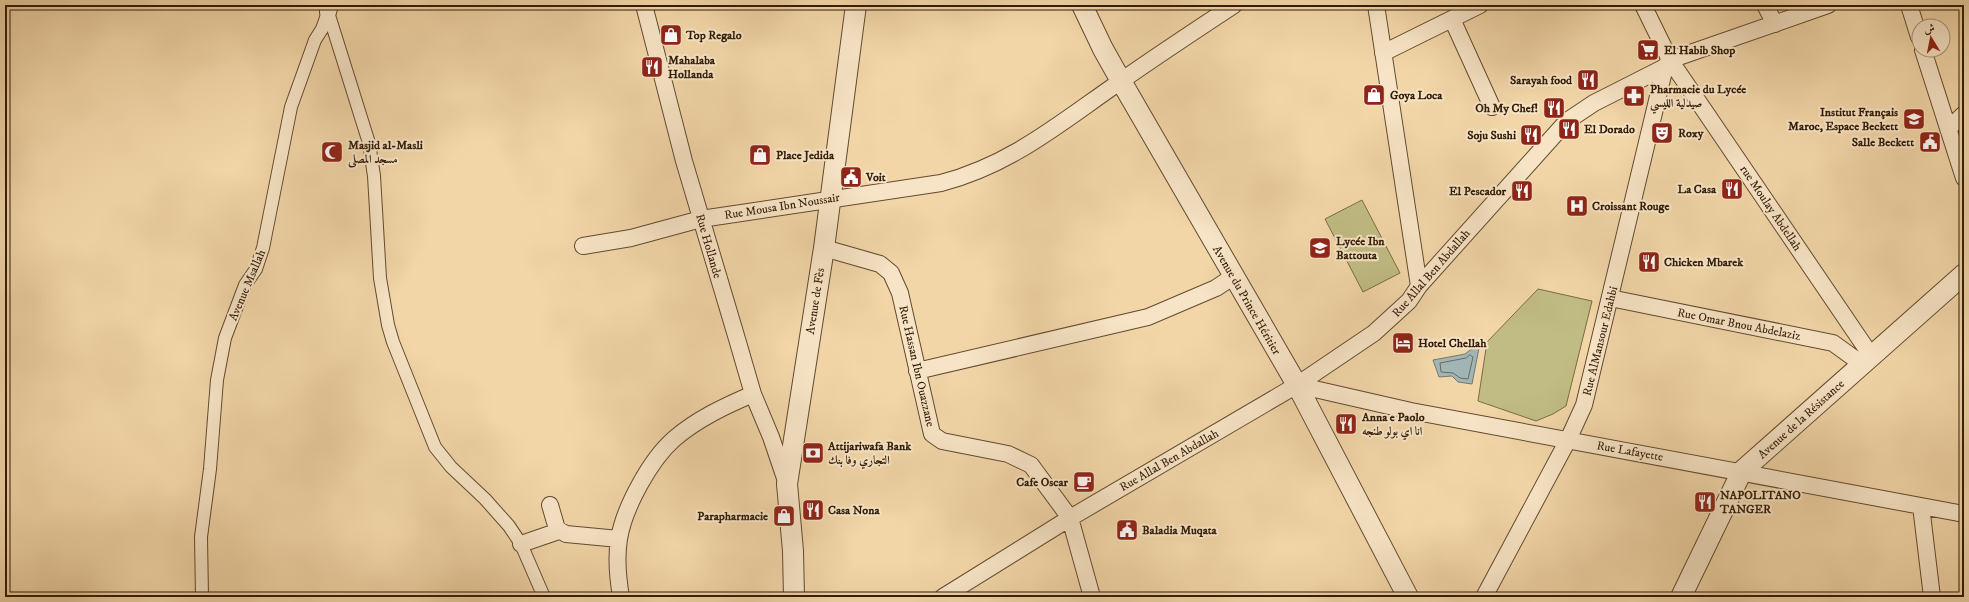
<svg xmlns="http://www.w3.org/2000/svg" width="1969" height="602" viewBox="0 0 1969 602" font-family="'IM FELL DW Pica',Amiri,serif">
	<rect width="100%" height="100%" fill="#f2d6a8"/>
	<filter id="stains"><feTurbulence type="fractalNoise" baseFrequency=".005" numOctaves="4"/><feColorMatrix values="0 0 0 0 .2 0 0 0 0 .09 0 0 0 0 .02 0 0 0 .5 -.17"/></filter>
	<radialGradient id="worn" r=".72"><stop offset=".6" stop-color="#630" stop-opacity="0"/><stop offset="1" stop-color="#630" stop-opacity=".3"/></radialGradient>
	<!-- green -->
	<path fill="#c0bc83" stroke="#796c45" d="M1362,200l38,73 -37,19 -38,-73z
		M1538,289l54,12 -26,105 -13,8 -17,7 -58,-20 9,-59z"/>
	<!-- water -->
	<path fill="#a1b6b4" stroke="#75786f" d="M1477,345l2,3 -7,36 -14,-2 -6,-6 -13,1 -6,-17 32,-6z"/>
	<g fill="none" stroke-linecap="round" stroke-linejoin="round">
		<!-- shore -->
		<path stroke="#6a695e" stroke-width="1" d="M1470,355l3,2 -5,22 -8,-1 -7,-5 -12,-1 -1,-9 26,-5z"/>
		<!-- pedestrian casing -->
		<g stroke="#624a2f" stroke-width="14">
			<path id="pedestrian" d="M328,12l41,131 5,33 6,102 8,47 5,17 42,105 16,20 34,32 24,27 12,18 23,53
				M202,597l-1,-60 9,-68 7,-89 8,-42 20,-53 11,-16 7,-21 28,-141 24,-67 7,-11 6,-17"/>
		</g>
		<!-- minor casing -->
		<g stroke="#624a2f" stroke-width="18">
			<path id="minor" d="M644,5l40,156 53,178 16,55 18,43 16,47
				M1376,5l43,281
				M1643,5l27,55 202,297
				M1765,5l10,19
				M1909,5l10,32
				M328,12l2,-7
				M1452,19l40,88
				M1923,50l41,128
				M1383,53l97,-48
				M1948,129l16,-15
				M583,246l48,-8 70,-19 240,-36c72,-19 120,-61 180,-102 37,-26 75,-51 113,-76
				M824,248l56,16 11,9 9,20 32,141 10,7 66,13 23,11 39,53 22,79
				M1610,298l223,45 29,21
				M917,371l231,-54 68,-29 18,-12
				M1297,385l114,26 553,103
				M550,505l7,24 9,5 53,5
				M1921,506l11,91
				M521,544l38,-13
				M621,597c-3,-18 -5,-40 -2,-58 5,-31 31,-79 55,-100 23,-20 51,-33 79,-45
				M943,597l127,-79 227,-133 77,-52 35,-32 10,-15 148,-165 27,-18 71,-36 5,-7 158,-55
				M1484,597l84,-157 16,-35 81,-338"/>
		</g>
		<!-- tertiary casing -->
		<g stroke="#624a2f" stroke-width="22">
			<path id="tertiary" d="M1082,5l21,44 18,32 176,304 111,212
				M794,597l-1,-46 -6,-67 37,-236 32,-243
				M1681,597l61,-126 222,-197"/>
		</g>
		<!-- pedestrian -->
		<use href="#pedestrian" stroke="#f7e4c6" stroke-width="12"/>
		<!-- minor -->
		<use href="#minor" stroke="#f7e4c6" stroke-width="16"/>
		<!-- tertiary -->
		<use href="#tertiary" stroke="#f7e4c6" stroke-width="20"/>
	</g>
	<!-- icons -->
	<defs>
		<g id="shop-square" transform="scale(1.15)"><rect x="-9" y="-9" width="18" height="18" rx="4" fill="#8f2418" stroke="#f7e4c6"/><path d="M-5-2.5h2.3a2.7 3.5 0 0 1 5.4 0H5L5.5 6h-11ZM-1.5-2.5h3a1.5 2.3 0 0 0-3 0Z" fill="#fff"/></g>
		<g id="supermarket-square" transform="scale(1.15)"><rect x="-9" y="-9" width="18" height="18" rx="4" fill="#8f2418" stroke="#f7e4c6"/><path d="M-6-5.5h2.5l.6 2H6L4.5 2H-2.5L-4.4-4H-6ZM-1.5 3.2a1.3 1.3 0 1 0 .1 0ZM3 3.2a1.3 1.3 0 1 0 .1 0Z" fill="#fff"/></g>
		<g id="restaurant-square" transform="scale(1.15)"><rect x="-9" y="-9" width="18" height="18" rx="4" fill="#8f2418" stroke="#f7e4c6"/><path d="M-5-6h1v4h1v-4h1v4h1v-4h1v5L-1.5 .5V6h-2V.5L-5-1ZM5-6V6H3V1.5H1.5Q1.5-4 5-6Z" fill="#fff"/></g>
		<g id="pharmacy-square" transform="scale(1.15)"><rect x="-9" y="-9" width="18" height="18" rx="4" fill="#8f2418" stroke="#f7e4c6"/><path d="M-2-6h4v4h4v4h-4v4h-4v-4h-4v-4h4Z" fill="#fff"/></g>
		<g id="school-square" transform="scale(1.15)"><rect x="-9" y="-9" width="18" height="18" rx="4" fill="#8f2418" stroke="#f7e4c6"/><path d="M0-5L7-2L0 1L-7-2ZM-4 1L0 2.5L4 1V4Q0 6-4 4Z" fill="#fff"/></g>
		<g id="theatre-square" transform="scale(1.15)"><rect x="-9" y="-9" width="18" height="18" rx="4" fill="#8f2418" stroke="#f7e4c6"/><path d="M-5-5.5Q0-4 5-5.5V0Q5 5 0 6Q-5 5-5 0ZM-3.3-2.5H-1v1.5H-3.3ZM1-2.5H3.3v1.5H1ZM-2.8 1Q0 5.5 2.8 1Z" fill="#fff"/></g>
		<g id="civic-square" transform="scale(1.15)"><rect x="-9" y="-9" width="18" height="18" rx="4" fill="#8f2418" stroke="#f7e4c6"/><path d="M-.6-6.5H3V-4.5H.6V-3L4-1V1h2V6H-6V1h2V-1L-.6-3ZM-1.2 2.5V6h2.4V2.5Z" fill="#fff"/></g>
		<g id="mosque-square" transform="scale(1.15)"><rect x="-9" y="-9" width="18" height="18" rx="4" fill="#8f2418" stroke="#f7e4c6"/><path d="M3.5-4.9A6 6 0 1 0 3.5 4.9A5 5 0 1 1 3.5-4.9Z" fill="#fff"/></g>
		<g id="hospital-square" transform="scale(1.15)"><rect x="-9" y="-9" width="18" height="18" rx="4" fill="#8f2418" stroke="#f7e4c6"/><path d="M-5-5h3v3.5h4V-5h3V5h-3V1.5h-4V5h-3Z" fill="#fff"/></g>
		<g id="hotel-square" transform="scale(1.15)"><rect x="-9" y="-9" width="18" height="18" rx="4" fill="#8f2418" stroke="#f7e4c6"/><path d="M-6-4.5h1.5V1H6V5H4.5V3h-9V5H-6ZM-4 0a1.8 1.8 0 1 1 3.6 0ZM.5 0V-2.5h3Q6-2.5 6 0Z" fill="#fff"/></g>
		<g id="bank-square" transform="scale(1.15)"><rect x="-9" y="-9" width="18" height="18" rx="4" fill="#8f2418" stroke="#f7e4c6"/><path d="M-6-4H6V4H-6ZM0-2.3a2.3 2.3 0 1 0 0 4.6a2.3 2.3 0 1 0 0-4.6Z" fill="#fff"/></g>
		<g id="cafe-square" transform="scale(1.15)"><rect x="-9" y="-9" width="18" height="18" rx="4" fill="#8f2418" stroke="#f7e4c6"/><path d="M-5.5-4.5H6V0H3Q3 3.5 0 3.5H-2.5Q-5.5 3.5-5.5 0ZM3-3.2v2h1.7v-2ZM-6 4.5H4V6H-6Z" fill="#fff"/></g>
	</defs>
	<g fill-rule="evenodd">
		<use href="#shop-square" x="671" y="35"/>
		<use href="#supermarket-square" x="1648" y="50"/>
		<use href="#restaurant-square" x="652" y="67"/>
		<use href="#restaurant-square" x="1588" y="80"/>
		<use href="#shop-square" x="1374" y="95"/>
		<use href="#pharmacy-square" x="1634" y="96"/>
		<use href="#restaurant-square" x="1554" y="108"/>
		<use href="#school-square" x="1914" y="119"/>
		<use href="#restaurant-square" x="1569" y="129"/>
		<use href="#theatre-square" x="1662" y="133"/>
		<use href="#restaurant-square" x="1531" y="135"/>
		<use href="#civic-square" x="1930" y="142"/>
		<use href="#mosque-square" x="332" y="152"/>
		<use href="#shop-square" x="760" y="155"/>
		<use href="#civic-square" x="851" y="177"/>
		<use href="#restaurant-square" x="1732" y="189"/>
		<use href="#restaurant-square" x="1522" y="191"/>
		<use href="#hospital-square" x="1577" y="206"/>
		<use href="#school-square" x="1320" y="248"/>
		<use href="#restaurant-square" x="1649" y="262"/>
		<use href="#hotel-square" x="1403" y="343"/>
		<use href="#restaurant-square" x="1346" y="424"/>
		<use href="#bank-square" x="813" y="453"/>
		<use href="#cafe-square" x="1084" y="482"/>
		<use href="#restaurant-square" x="1705" y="502"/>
		<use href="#restaurant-square" x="813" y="510"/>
		<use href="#shop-square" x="784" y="516"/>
		<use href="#civic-square" x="1127" y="530"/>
	</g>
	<g text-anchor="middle" stroke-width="4" stroke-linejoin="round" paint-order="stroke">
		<!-- poi labels -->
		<g font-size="12" font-weight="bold" fill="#321c07" stroke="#f7e4c6" text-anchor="start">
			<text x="686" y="39">Top Regalo</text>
			<text x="1664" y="54">El Habib Shop</text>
			<text x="668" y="64">Mahalaba<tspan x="668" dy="14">Hollanda</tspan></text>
			<text x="1572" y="84" text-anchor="end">Sarayah food</text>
			<text x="1650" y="93">Pharmacie du Lycée<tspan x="1650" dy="14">صيدلية الليسي</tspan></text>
			<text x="1390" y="99">Goya Loca</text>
			<text x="1538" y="112" text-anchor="end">Oh My Chef!</text>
			<text x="1898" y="116" text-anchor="end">Institut Français<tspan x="1898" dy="14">Maroc, Espace Beckett</tspan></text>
			<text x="1584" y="133">El Dorado</text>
			<text x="1678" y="137">Roxy</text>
			<text x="1516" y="139" text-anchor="end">Soju Sushi</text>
			<text x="1914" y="146" text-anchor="end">Salle Beckett</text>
			<text x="348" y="149">Masjid al-Masli<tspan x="348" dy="14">مسجد المصلى</tspan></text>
			<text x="776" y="159">Place Jedida</text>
			<text x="866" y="181">Voit</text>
			<text x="1716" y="193" text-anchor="end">La Casa</text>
			<text x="1506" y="195" text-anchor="end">El Pescador</text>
			<text x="1592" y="210">Croissant Rouge</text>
			<text x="1336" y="245">Lycée Ibn<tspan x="1336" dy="14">Battouta</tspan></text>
			<text x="1664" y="266">Chicken Mbarek</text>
			<text x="1418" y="347">Hotel Chellah</text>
			<text x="1362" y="421">Anna e Paolo<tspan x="1362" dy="14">انا اي بولو طنجه</tspan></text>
			<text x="828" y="450">Attijariwafa Bank<tspan x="828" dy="14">التجاري وفا بنك</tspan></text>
			<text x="1068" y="486" text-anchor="end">Cafe Oscar</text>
			<text x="1720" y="499">NAPOLITANO<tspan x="1720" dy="14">TANGER</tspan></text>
			<text x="828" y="514">Casa Nona</text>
			<text x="768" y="520" text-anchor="end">Parapharmacie</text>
			<text x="1142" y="534">Baladia Muqata</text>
		</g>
		<!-- street labels -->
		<g font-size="12" fill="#321c07" stroke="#f7e4c6">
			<text transform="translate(782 206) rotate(-9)" y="4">Rue Mousa Ibn Noussair</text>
			<text transform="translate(1771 208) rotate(56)" y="4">rue Moulay Abdellah</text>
			<text transform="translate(709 246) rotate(74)" y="4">Rue Hollande</text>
			<text transform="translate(1431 273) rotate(-49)" y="4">Rue Allal Ben Abdallah</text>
			<text transform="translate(247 285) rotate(-67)" y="4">Avenue Msallah</text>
			<text transform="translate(1247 300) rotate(60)" y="4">Avenue du Prince Héritier</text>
			<text transform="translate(815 301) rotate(-81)" y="4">Avenue de Fès</text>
			<text transform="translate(1739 324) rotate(11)" y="4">Rue Omar Bnou Abdelaziz</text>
			<text transform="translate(1600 341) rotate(-76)" y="4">Rue AlMansour Edahbi</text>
			<text transform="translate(917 366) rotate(77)" y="4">Rue Hassan Ibn Ouazzane</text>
			<text transform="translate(1801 419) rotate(-42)" y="4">Avenue de la Résistance</text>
			<text transform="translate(1630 451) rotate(10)" y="4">Rue Lafayette</text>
			<text transform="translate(1169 460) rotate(-30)" y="4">Rue Allal Ben Abdallah</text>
		</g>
	</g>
	<!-- margin -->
	<rect width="1969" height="602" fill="none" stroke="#f2d6a8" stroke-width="20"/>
	<rect x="6" y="6" width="1957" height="590" fill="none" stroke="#321c07" stroke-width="2"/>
	<rect x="10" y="10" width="1949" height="582" fill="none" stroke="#321c07"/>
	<!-- north arrow -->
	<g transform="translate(1931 38) rotate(350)"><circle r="19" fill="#f7e4c6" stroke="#a8947a"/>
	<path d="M0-3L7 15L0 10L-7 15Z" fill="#8f2418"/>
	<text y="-6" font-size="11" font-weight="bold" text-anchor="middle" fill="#321c07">ش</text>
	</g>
	<rect width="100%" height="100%" filter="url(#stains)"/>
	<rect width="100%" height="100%" fill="url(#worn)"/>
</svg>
